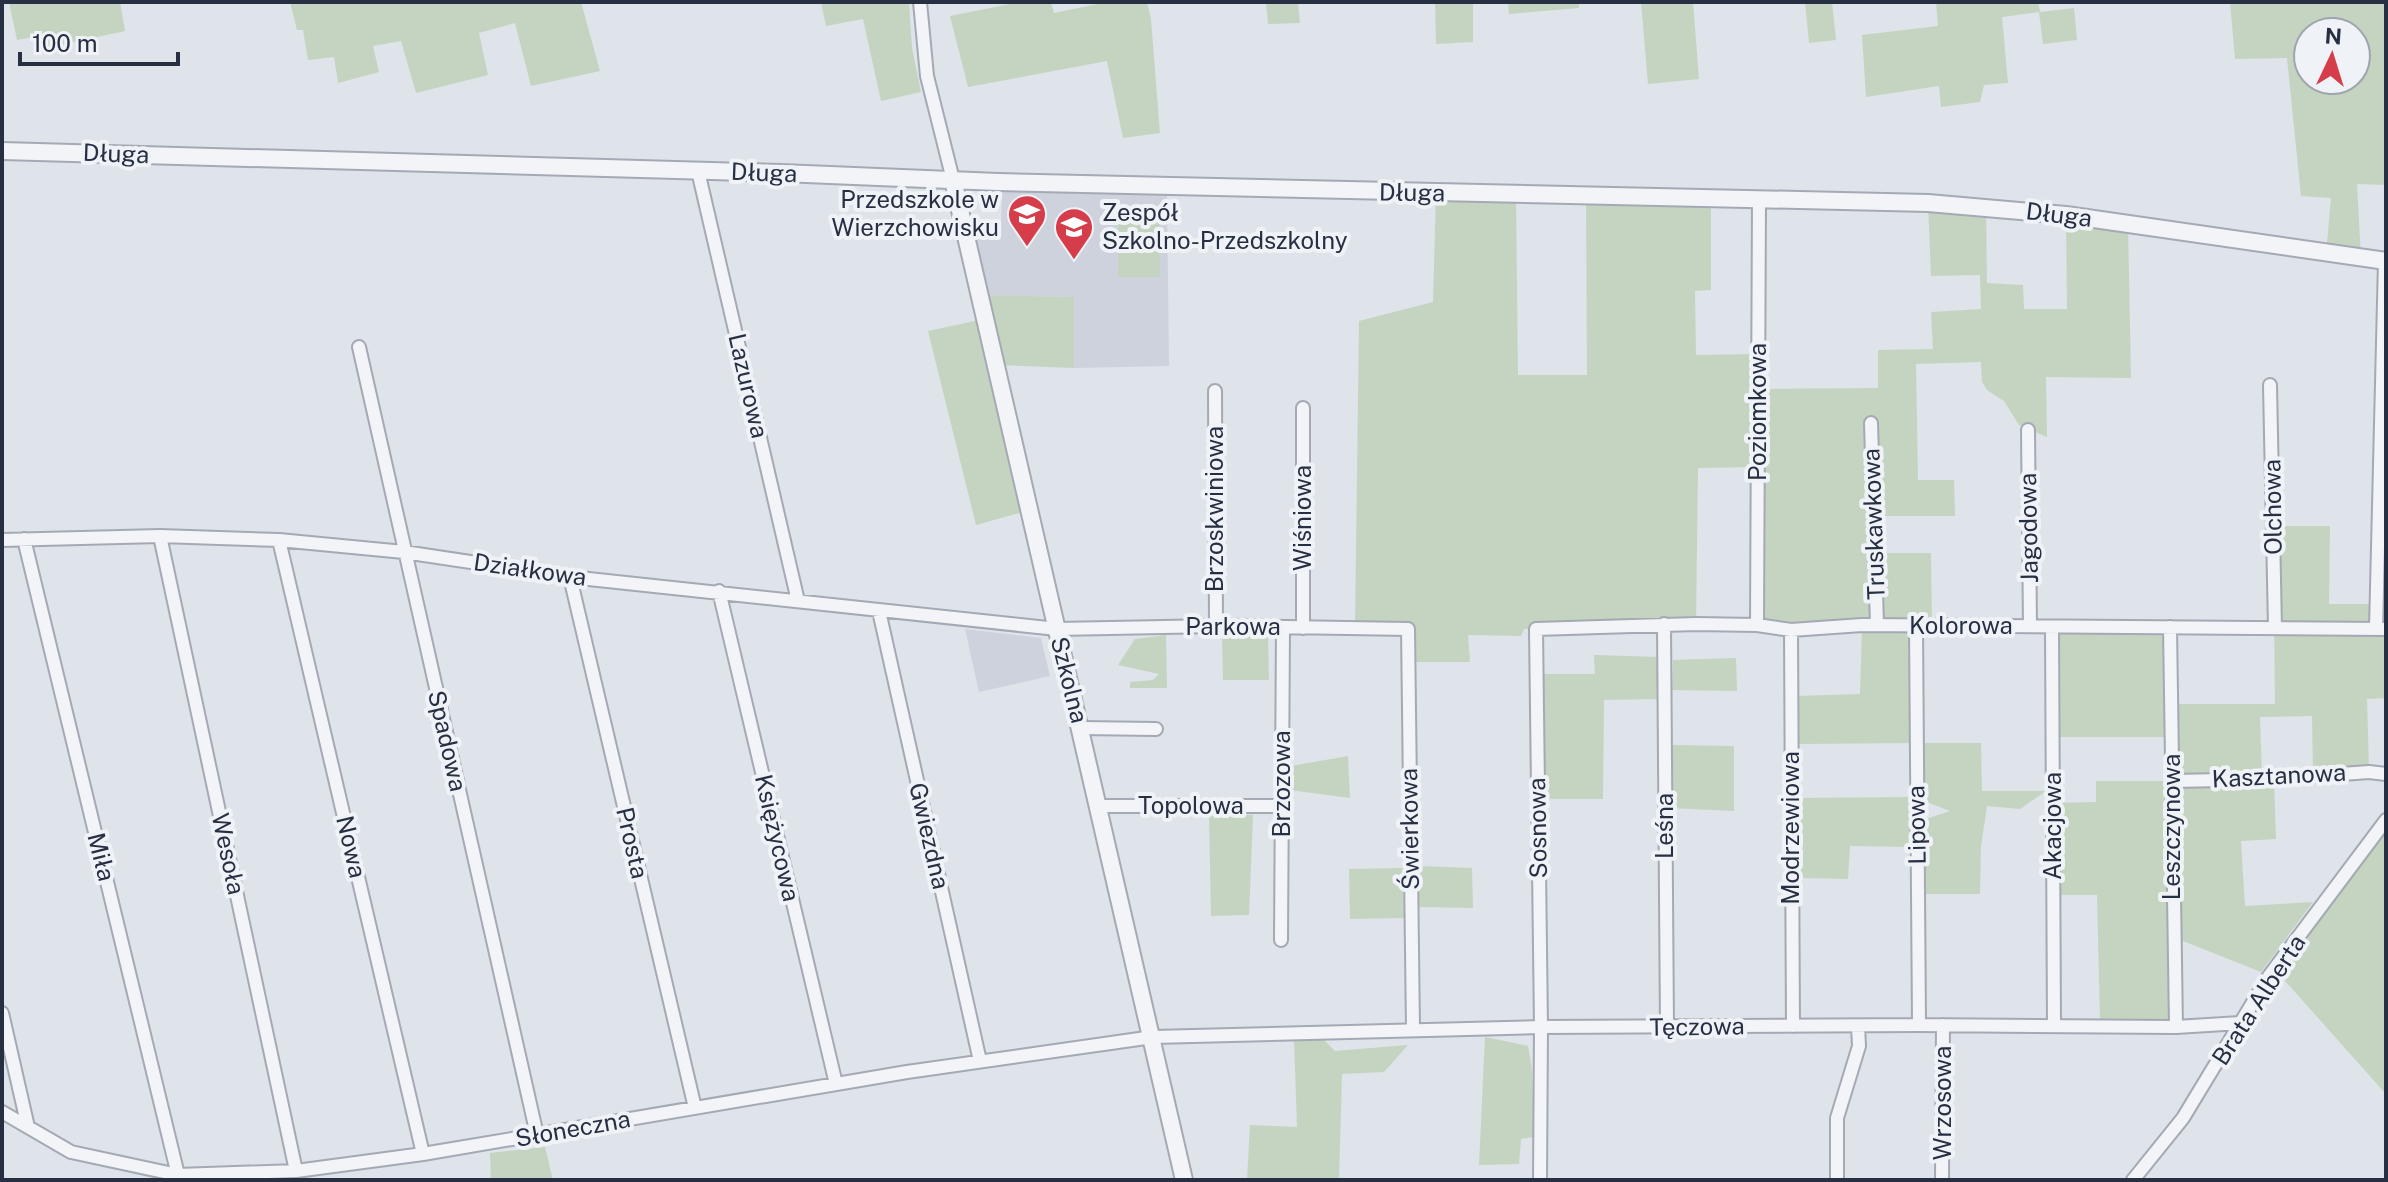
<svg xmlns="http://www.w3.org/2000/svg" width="2388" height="1182" viewBox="0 0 2388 1182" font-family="'Public Sans',sans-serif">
	<rect width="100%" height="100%" fill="#dfe3ea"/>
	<!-- built -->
	<path fill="#cdd2dc" d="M1002,190l165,5 2,171 -95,2v-71l-87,-2 -13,-67 27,-4z
		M965,629l76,9 9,38 -71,16z"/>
	<!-- green -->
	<path fill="#c4d4c0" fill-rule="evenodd" d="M9,2h111l5,29 -83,18 -4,-13 -21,4z
		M290,2h291l19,69 -69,15 -16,-63 -36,10 9,42 -72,18 -15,-52 -28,5 6,26 -41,11 -4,-26 -26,3 -5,-30h-6z
		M821,2h88l3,46 9,44 -40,9 -18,-82 -37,7z
		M1020,2h31l3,11 53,-11h40l4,17 9,114 -37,5 -16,-77 -139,26 -18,-71z
		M1266,2h32l2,21 -32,1z
		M1435,2h38v40l-37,2z
		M1508,2h71v6l-70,6z
		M1641,2h52l6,77 -51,5z
		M1805,2h27l4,38 -27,3z
		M1936,2h102l2,10 34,-4 3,32 -34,4 -4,-32 -37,5 6,66 -24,2 -4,17 -39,5 -2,-21 -73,11 -4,-62 76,-9z
		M2230,2h156v183l-29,-1 4,74 -35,-4 5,-56 -30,-2 -14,-138 -52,1zM2308,32h48v48h-48z
		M1436,194l80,2 2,179h69l-1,-179 125,1v93l-16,1 1,64 63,-1v35l119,-1v-38l55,-1 -2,-37 50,-3 -1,-34 -49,1 -3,-73 58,4 1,76 36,2 1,24h43l-1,-94 62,9 3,154 -85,-1 1,60 -28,-12 -15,-24 -17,-11 -5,-8 -1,-20 -65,2 2,116h36l1,36h-81l1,37h56l1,73h-15l-1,117 -119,1 -1,-48 64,-2 2,-68 -105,-1 1,-158 -60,1 -2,156 -172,5 -3,7 -53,-1 2,27h-56l1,-33 -60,-1 4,-307 74,-19z
		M1118,208h41l1,69h-42z
		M979,295l95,2v71l-78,-3 34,145 -54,15 -48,-194 56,-12z
		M2273,526h57l-1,78h48l-1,24 10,1v69l-19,1 2,68 -56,4 -1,-55 -52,1 2,62h12l2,60 -35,2 4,65 68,-4 -52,70 -88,-35 2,84 -75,-1 -3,-125h-44l-1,-92 44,-1v-21h75v-44h-118l-1,-110h118l1,77h104z
		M1166,635l1,53h-37v-6l23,-2 6,-6 -41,-9 17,-26z
		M1222,636h46l1,44h-46z
		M1594,655l65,2 1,42 -56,1 -1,99h-57l-3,-125h52z
		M1736,658l1,33 -65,-1 1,-30z
		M1922,743h59l1,48h64l-26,18 -33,-3 -6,40 -1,48h-55l1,-75 24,-8 -26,-10z
		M1672,745l62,1v65l-63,-3z
		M1348,756l2,42 -60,-8 1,-24z
		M1911,797v50l-61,-1 -2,33 -48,-1 -3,-80z
		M1209,814l44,1 -4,100 -38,1z
		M2386,831v262h-1l-107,-120z
		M1419,866l53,2 1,40 -56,-1z
		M1403,868l1,50 -54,1 -1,-50z
		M1485,1037l43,9 4,23 2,68 -13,2 -2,25 -40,1z
		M1322,1038l13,13 73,-6 -24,27 -42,2 -3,106h-92l3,-55 47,2 -3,-88z
		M545,1147l8,33h-62l-1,-27z"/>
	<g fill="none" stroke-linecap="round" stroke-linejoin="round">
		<!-- minor casing -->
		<g stroke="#a4a9b4" stroke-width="16">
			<path id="minor" d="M920,2l7,74 26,104
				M698,171l100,430
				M359,347l178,788
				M2270,385l5,243
				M1215,391l1,235
				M1303,408v220
				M1871,423l6,202
				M2028,430l2,196
				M160,536l136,635
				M24,539l154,636
				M2,540l158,-4 119,4 125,12 166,25 487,52 159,-3 192,3 5,401
				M279,540l144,614
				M570,577l125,531
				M719,591l117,493
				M879,611l101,450
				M1664,624l3,404
				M1757,625l2,-425
				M1916,626l3,399
				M2052,627l2,399
				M2170,627l6,400
				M2376,629l9,-368
				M1791,630l2,396
				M1081,728l75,1
				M2172,781l102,-2 95,-7 17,2
				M1100,806h181
				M1281,940l2,-313
				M2,1013l26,114
				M2,1112l69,40 107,23 118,-4 127,-17 484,-82 246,-35 388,-10 378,-2 257,2 64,-4
				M1540,1180l1,-153 -5,-398 160,-5 61,1 34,5 71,-5 524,4
				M1837,1180v-62l22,-72 -1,-20
				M1942,1180l1,-155
				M2133,1180l50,-62 86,-142 117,-156"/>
		</g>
		<!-- tertiary casing -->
		<g stroke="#a4a9b4" stroke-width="20">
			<path id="tertiary" d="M2,151l780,22 216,9 930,21 138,12 320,46
				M953,180l231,1000"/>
		</g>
		<!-- minor -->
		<use href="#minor" stroke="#f2f4f7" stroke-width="12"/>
		<!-- tertiary -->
		<use href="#tertiary" stroke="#f2f4f7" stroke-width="16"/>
	</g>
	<!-- icons -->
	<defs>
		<g id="school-pin" transform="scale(2)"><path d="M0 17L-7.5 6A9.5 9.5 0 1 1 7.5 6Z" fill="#d63d4a" stroke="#eff2f7"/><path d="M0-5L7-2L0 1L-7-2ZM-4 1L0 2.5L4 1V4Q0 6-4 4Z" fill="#fff"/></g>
	</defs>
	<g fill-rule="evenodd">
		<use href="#school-pin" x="1027" y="214"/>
		<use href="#school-pin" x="1074" y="227"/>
	</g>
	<g text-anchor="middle" stroke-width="8" stroke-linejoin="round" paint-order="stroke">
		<!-- street labels -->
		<g font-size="24" fill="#272f42" stroke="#eff2f7">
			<text transform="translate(116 154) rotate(2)" y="8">Długa</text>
			<text transform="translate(764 173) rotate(2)" y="8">Długa</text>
			<text transform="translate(1412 193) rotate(1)" y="8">Długa</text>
			<text transform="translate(2059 215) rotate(7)" y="8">Długa</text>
			<text transform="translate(748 386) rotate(77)" y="8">Lazurowa</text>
			<text transform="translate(1758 412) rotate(-90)" y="8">Poziomkowa</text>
			<text transform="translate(2273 507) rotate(-91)" y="8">Olchowa</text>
			<text transform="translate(1215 509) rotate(-90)" y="8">Brzoskwiniowa</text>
			<text transform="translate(1303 518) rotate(-90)" y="8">Wiśniowa</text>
			<text transform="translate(1874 524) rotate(-92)" y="8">Truskawkowa</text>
			<text transform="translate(2029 528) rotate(-91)" y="8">Jagodowa</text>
			<text transform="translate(530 570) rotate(8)" y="8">Działkowa</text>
			<text x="1961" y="634">Kolorowa</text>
			<text x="1233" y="635">Parkowa</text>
			<text transform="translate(1069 680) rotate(76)" y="8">Szkolna</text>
			<text transform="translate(447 741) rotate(77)" y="8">Spadowa</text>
			<text transform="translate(2279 776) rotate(-3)" y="8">Kasztanowa</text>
			<text transform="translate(1282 784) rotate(-90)" y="8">Brzozowa</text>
			<text x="1191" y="814">Topolowa</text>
			<text transform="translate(1917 825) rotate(-91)" y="8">Lipowa</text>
			<text transform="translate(1665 826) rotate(-90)" y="8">Leśna</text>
			<text transform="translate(2053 826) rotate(-90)" y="8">Akacjowa</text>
			<text transform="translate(2172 827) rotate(-90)" y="8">Leszczynowa</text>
			<text transform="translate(1538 828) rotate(-91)" y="8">Sosnowa</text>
			<text transform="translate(1791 828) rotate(-90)" y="8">Modrzewiowa</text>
			<text transform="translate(1410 829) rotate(-91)" y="8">Świerkowa</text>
			<text transform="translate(929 836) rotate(77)" y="8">Gwiezdna</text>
			<text transform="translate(777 838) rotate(77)" y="8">Księżycowa</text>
			<text transform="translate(632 843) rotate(77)" y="8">Prosta</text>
			<text transform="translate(351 847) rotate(77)" y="8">Nowa</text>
			<text transform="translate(228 854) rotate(78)" y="8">Wesoła</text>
			<text transform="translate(101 857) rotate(76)" y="8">Miła</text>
			<text transform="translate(2259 1000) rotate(-57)" y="8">Brata Alberta</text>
			<text transform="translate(1697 1027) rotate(-1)" y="8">Tęczowa</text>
			<text transform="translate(1943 1103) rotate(-90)" y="8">Wrzosowa</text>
			<text transform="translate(573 1129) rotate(-10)" y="8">Słoneczna</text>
		</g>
		<!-- poi labels -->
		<g font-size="24" fill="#272f42" stroke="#eff2f7" text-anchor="end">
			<text x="999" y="208">Przedszkole w<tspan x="999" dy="28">Wierzchowisku</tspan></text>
			<text x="1102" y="221" text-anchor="start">Zespół<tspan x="1102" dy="28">Szkolno-Przedszkolny</tspan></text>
		</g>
	</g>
	<!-- border -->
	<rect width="2388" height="1182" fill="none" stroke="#272f42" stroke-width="8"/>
	<!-- north arrow -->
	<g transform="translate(2332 56) rotate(4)"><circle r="38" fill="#eff2f7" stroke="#9fa4af" stroke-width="2"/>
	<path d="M0-6L14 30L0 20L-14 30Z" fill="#d63d4a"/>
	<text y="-12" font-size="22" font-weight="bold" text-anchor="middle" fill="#272f42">N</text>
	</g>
	<!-- scale -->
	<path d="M20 52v12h158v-12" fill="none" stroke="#272f42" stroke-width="4"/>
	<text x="32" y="52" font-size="24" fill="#272f42" stroke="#eff2f7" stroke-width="6" paint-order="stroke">100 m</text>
</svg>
